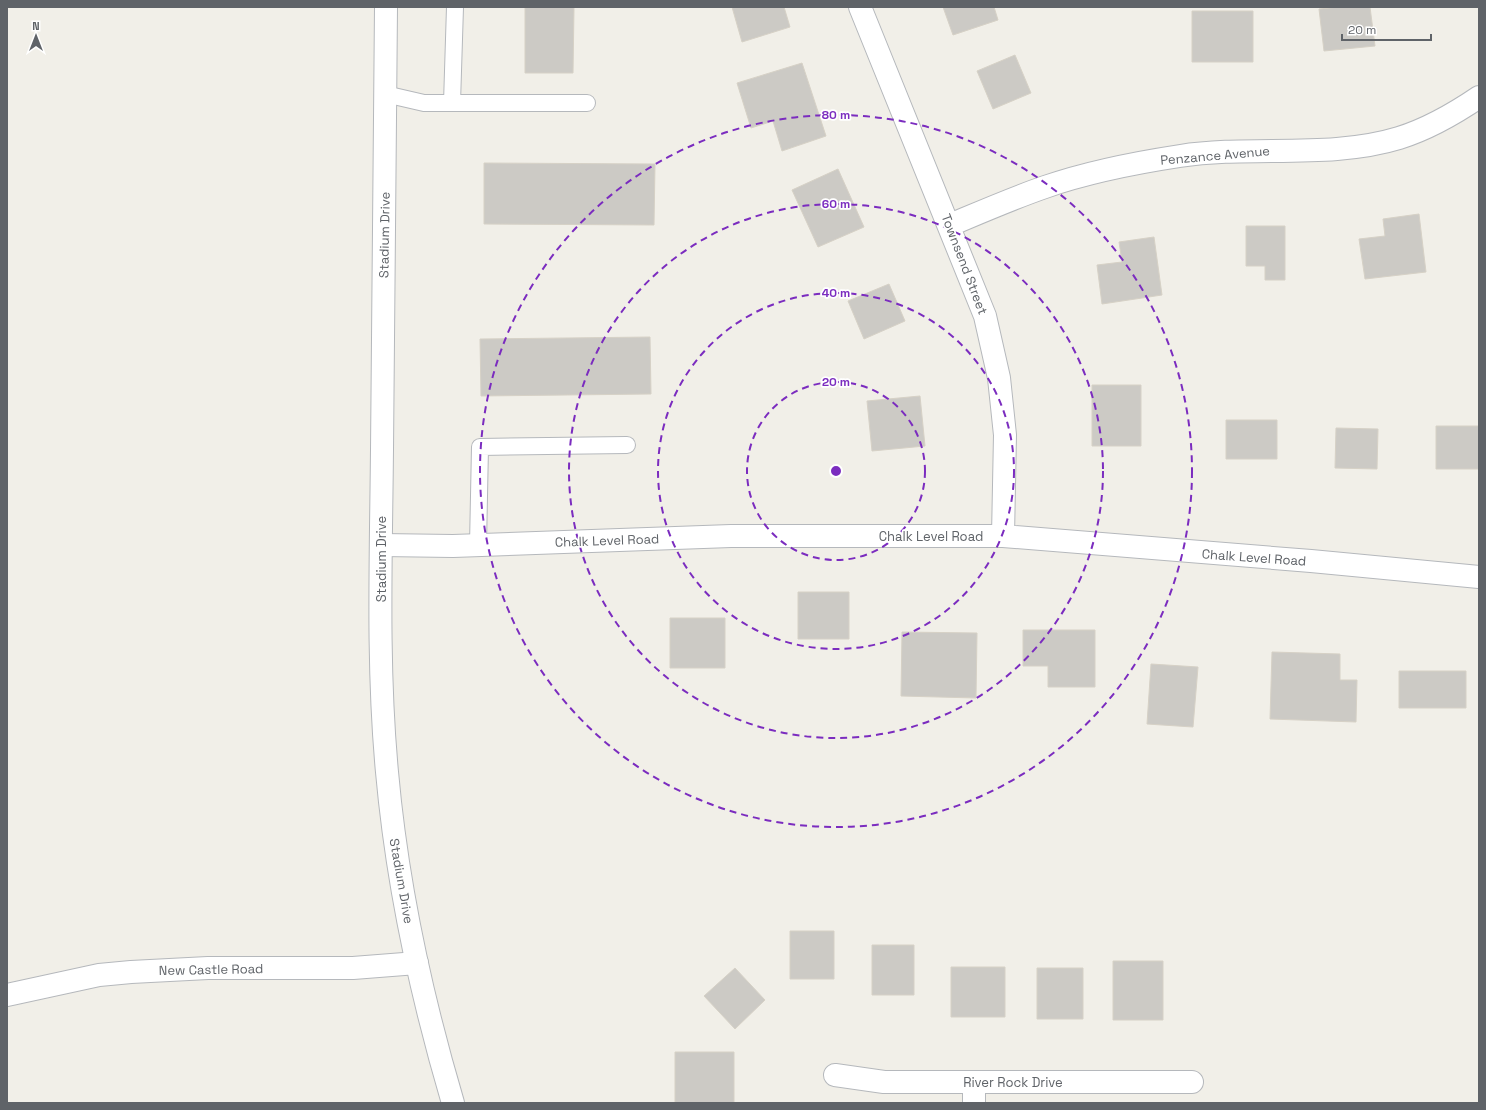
<svg xmlns="http://www.w3.org/2000/svg" width="1486" height="1110" viewBox="0 0 1486 1110" font-family="'Space Grotesk',sans-serif">
	<rect width="100%" height="100%" fill="#f1efe8"/>
	<!-- building -->
	<path fill="#cccac5" stroke="#d6d1c6" d="M525,7h49l-1,66h-48z
		M732,7h52l6,20 -48,15z
		M943,7h51l4,13 -45,15z
		M1339,7h31l5,39 -51,5 -5,-42z
		M1192,11h61v51h-61z
		M1015,55l16,38 -38,16 -16,-38z
		M802,63l24,73 -44,15 -9,-30 -22,7 -14,-45z
		M484,163l171,1 -1,61 -170,-1z
		M838,169l26,58 -46,20 -26,-57z
		M1419,214l7,58 -61,7 -6,-40 26,-3 -2,-17z
		M1246,226h39v54h-20v-14h-19z
		M1154,237l8,58 -60,9 -5,-39 25,-3 -3,-20z
		M889,284l16,37 -41,18 -16,-38z
		M650,337l1,57 -170,2 -1,-57z
		M1092,385h49v61h-49z
		M920,396l5,50 -53,5 -5,-50z
		M1226,420h51v39h-51z
		M1436,426h43v43h-43z
		M1336,428l42,1 -1,40 -42,-1z
		M798,592h51v47h-51z
		M670,618h55v50h-55z
		M1023,630h72v57h-47v-21h-25z
		M902,632l75,1 -1,65 -75,-2z
		M1272,652l68,2v26h17l-1,42 -86,-3z
		M1151,664l47,3 -5,60 -46,-3z
		M1399,671h67v37h-67z
		M790,931h44v48h-44z
		M872,945h42v50h-42z
		M1113,961h50v59h-50z
		M951,967h54v50h-54z
		M735,968l30,32 -30,29 -31,-33z
		M1037,968h46v51h-46z
		M675,1052h59v51h-59z"/>
	<g fill="none" stroke-linecap="round" stroke-linejoin="round">
		<!-- service casing -->
		<g stroke="#b5b8bc" stroke-width="18">
			<path id="service" d="M385,94l39,9h163
				M452,103l3,-96
				M478,545l2,-98 147,-2"/>
		</g>
		<!-- minor casing -->
		<g stroke="#b5b8bc" stroke-width="24">
			<path id="minor" d="M860,7l125,309 14,62 6,57 -2,101
				M950,225c31,-13 63,-27 95,-38 43,-15 89,-24 135,-31 71,-11 151,3 219,-18 29,-9 55,-24 80,-41
				M381,545l72,1 278,-10h272l308,25 168,16
				M7,995l92,-20 32,-3 77,-4h145l64,-5
				M835,1075l49,7h308
				M974,1103v-21"/>
		</g>
		<!-- tertiary casing -->
		<g stroke="#b5b8bc" stroke-width="24">
			<path id="tertiary" d="M386,7c-2,148 -3,296 -4,443 -1,107 -5,215 5,322 10,112 34,223 66,331"/>
		</g>
		<!-- service -->
		<use href="#service" stroke="#fff" stroke-width="16"/>
		<!-- minor -->
		<use href="#minor" stroke="#fff" stroke-width="22"/>
		<!-- tertiary -->
		<use href="#tertiary" stroke="#fff" stroke-width="22"/>
	</g>
	<!-- distance rings -->
	<g fill="none" stroke="#7b2cbf" stroke-width="2" stroke-dasharray="7 5">
		<circle cx="836" cy="471" r="89"/>
		<circle cx="836" cy="471" r="178"/>
		<circle cx="836" cy="471" r="267"/>
		<circle cx="836" cy="471" r="356"/>
	</g>
	<g text-anchor="middle" stroke-width="3.5" stroke-linejoin="round" paint-order="stroke">
		<!-- street labels -->
		<g font-size="13" fill="#5f6368" stroke="#fff">
			<text transform="translate(1215 155) rotate(-5)" y="5">Penzance Avenue</text>
			<text transform="translate(384 235) rotate(-89)" y="5">Stadium Drive</text>
			<text transform="translate(965 264) rotate(69)" y="5">Townsend Street</text>
			<text x="931" y="541">Chalk Level Road</text>
			<text transform="translate(607 540) rotate(-2)" y="5">Chalk Level Road</text>
			<text transform="translate(1254 557) rotate(4)" y="5">Chalk Level Road</text>
			<text transform="translate(381 559) rotate(-90)" y="5">Stadium Drive</text>
			<text transform="translate(402 881) rotate(80)" y="5">Stadium Drive</text>
			<text transform="translate(211 969) rotate(-1)" y="5">New Castle Road</text>
			<text x="1013" y="1087">River Rock Drive</text>
		</g>
	</g>
	<circle cx="836" cy="471" r="6" fill="#7b2cbf" stroke="#fff" stroke-width="2"/>
	<g font-size="12" text-anchor="middle" font-weight="bold" fill="#7b2cbf" stroke="#fff" stroke-width="3.5" stroke-linejoin="round" paint-order="stroke">
		<text x="836" y="119">80 m</text>
		<text x="836" y="208">60 m</text>
		<text x="836" y="297">40 m</text>
		<text x="836" y="386">20 m</text>
	</g>
	<!-- border -->
	<rect width="1486" height="1110" fill="none" stroke="#5f6368" stroke-width="16"/>
	<!-- north arrow -->
	<g transform="translate(36 36)" stroke="#ffffff" stroke-width="3" paint-order="stroke">
	<path d="M0-3L7 15L0 10L-7 15Z" fill="#5f6368"/>
	<text y="-6" font-size="11" font-weight="bold" text-anchor="middle" fill="#5f6368">N</text>
	</g>
	<!-- scale -->
	<path d="M1342 34v6h89v-6" fill="none" stroke="#5f6368" stroke-width="2"/>
	<text x="1348" y="34" font-size="12" fill="#5f6368" stroke="#ffffff" stroke-width="3" paint-order="stroke">20 m</text>
</svg>
